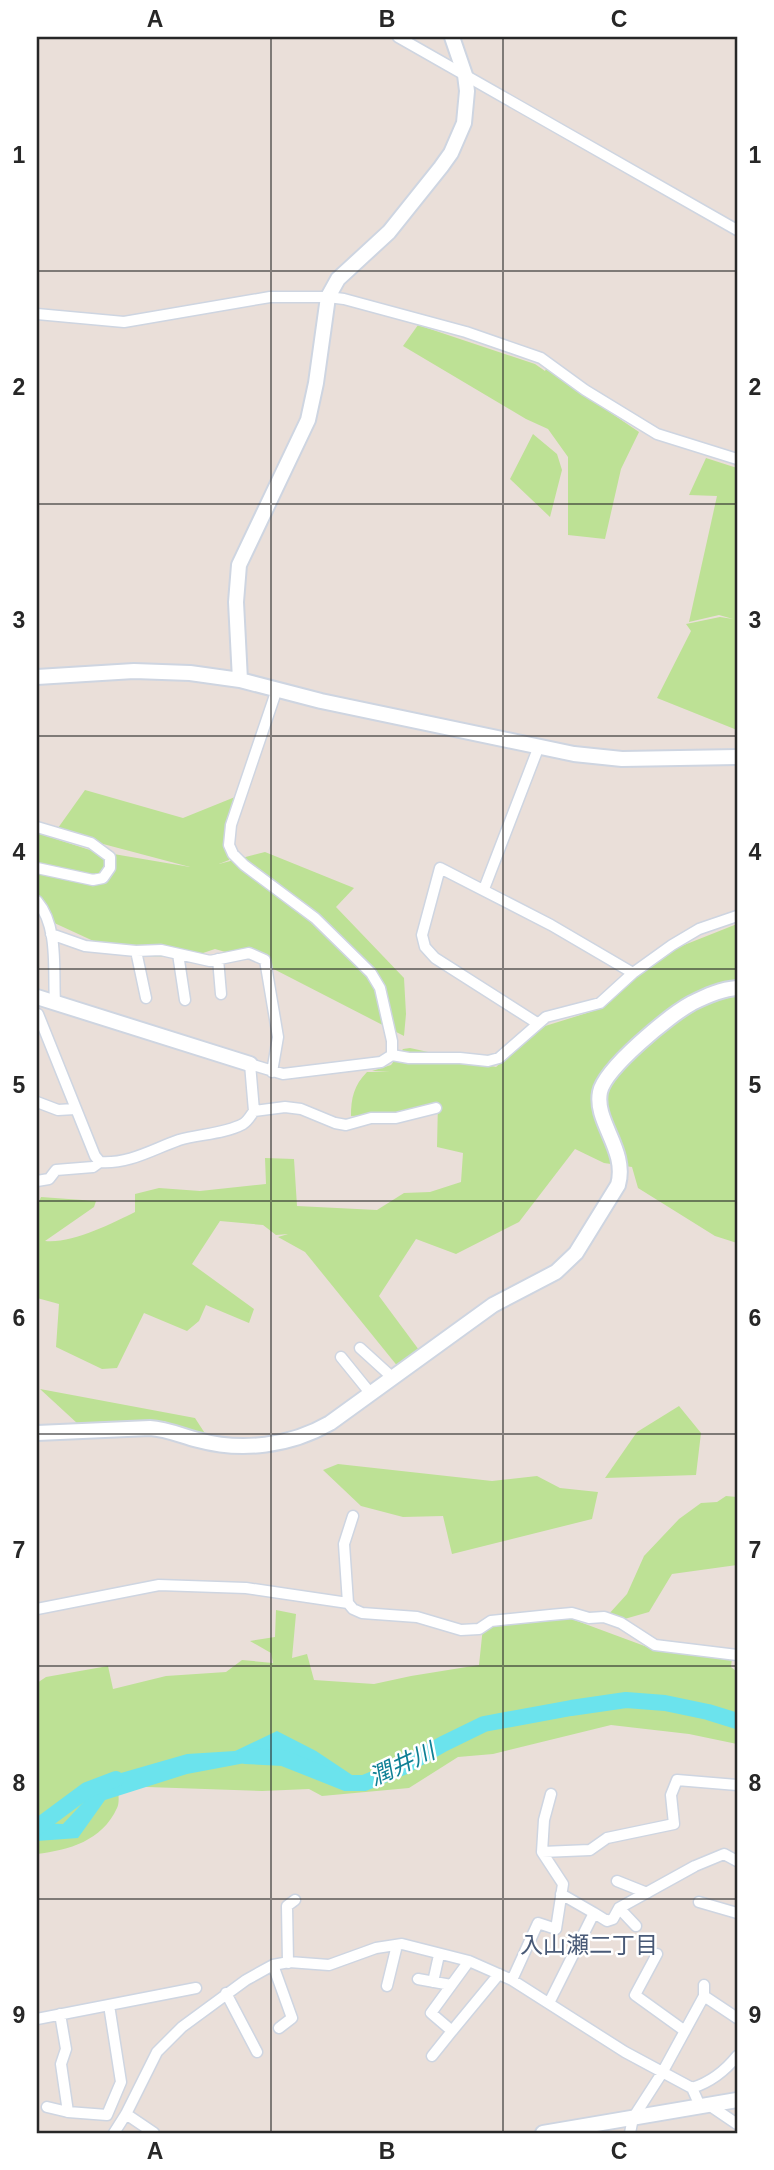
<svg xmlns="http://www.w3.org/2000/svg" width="774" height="2170" viewBox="0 0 774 2170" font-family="Arial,'Noto Sans JP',sans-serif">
	<rect width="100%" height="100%" fill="#eadfd9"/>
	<!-- green -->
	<path fill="#bde195" d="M418,325l117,39 10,7 1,-2 93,63 -18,37 -16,70 -37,-4v-78l-20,-28 -22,-10 -123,-73z
		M533,434l24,20 5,16 -12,47 -40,-38z
		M706,458l31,10v262l-80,-32 34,-67 -5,-7 34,-7 13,2 -14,-4 -30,7 28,-126 -28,-1z
		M85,790l98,28 52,-21 -9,34 3,29 -10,4 46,-12 89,36 -18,19 68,71 2,36 -2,22 -144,-74 -45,-13 -24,8 -65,-1 -89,-41v-82l53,17 100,17 -102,-27 -30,-12z
		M737,924v319l-22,-7 -77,-48 -6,-21 -28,-4 -29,-14 -56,73 -63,32 -40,-15 -37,57 40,54 -20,18 -94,-116 -27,-15 10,-3 -12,1 -13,-10 -43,-4 -28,43 62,45 -5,14 -43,-18 -7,16 -12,10 -43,-18 -27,55 -15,1 -46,-22 3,-43 -22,-6v-92l4,-9 55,4 -2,6 -49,34c26,3 66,-17 90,-29v-18l24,-6 41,3 66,-7 -1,-26 29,1 3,47 80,4 27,-17 26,-1 31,-10 2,-29 -26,-6 1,-45 -39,12 -48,2c0,-18 3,-31 16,-44h23l-18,-1 19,-6 12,-16 7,-1 86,19 46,-40 61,-19 40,-37 31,-22z
		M40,1389l155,29 11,17 -9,2 -33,-16 -86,3z
		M679,1406l22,27 -5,42 -91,3 32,-46z
		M338,1464l154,17 45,-5 23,12 38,4 -6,27 -140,35 -9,-38 -40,1 -42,-11 -38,-36z
		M726,1496l11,1v68l-65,9 -23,38 -28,8 -13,-5 19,-21 17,-38 35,-37 22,-16 16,-1z
		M276,1610l20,4 -4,44 15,-4 7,26 60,4 37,-8 68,-11 4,-38 86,-9 81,30 82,10 -1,9 6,5v72l-48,-10 -78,-9 -118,29 -35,3 -49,31 -87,8 -13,-7 -47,2 -144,-5c0,6 2,16 -1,22 -15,33 -48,42 -80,46v-171l9,-6 62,-11 5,23 53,-13 60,-4 16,-12 31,3 -2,-10 -21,-12 25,-4z"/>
	<!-- water -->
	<path fill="#6be3ed" d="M277,1731l39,20 36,24 -24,9 -48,-31 -40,11 -53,10 -82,26 -27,38 -41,3v-18l26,1 44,-47 80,-23 48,-3z"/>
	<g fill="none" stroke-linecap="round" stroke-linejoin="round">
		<!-- river -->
		<path stroke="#6be3ed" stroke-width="16" d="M245,1756l38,2 63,25h18l39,-16 40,-23 41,-20 87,-16 55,-8 39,3 43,9 29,9
			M37,1827l50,-37 29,-11"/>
		<!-- street casing -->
		<g stroke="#ced5e1" stroke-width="13">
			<path id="street" d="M398,37l339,193
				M37,314l87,8 146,-25h58l16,2 122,33 75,26 44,32 72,44 80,25
				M37,827l54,16 19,14v11l-7,10 -10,2 -56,-12
				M484,889l55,-143
				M37,901c22,26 16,69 18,102
				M51,934l34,12 51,5 25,-1 49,11 39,-8 16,7 13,77 -6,35
				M136,951l10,47
				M178,954l7,46
				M218,959l3,35
				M38,1014l57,142 5,6c30,2 53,-13 79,-22 21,-6 45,-6 64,-16 5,-3 8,-9 11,-13l-4,-47 33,10 98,-12 11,-7v-14l-12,-53 -9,-15 -56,-55 -71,-53 -11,-11 -4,-9 2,-20 46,-136
				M537,1023l-102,-65 -10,-11 -3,-12 18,-67 111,57 82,48
				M392,1055l17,3h51l28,3 11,-3 47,-41 54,-14 33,-30 39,-28 27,-16 38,-13
				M37,1102l21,8 17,-1
				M254,1111l31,-4 16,2 34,14 11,2 25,-7h25l40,-10
				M37,1181l12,-2 7,-9 37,-3 7,-5
				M360,1348l33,30
				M341,1357l30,37
				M353,1516l-9,28 4,59 5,6 9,4 55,4 44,13 18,-1 12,-8 59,-6 22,-2 17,5 15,-1 17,6 34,22 82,10
				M37,1609l122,-24 87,3 102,15
				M551,1794l-7,26 -2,32 48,-2 17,-12 67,-14 -3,-29 6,-15 60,5
				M617,1881l30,12
				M561,1894l33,19
				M699,1902l38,11
				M619,1908l17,18
				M657,1954l-22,41 50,36
				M288,1963l-1,-57 8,-6
				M273,1965l19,53 -13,10
				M418,1979l33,6
				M512,1980l26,-57 18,6 7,-45 -21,-32
				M433,1982l6,-27
				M387,1986l10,-41
				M226,1993l31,59
				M704,1996l33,22
				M549,2003l45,-90 13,8 6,-2 6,-11 76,-42 29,-12 13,7
				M60,2014l6,35 -5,15 7,48 39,3 14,-33 -12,-77
				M37,2019l159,-31
				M452,2031l47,-57
				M432,2056l20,-25 -21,-18 38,-52
				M692,2088c19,-6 33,-17 45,-32
				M709,2105l28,19
				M47,2107l21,5
				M126,2114l28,19
				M114,2133l12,-19 31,-62 25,-25 64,-47 27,-15 16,-3 40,3 47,-17 26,-4 67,17 43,19 113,72 67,36 8,18
				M630,2133l3,-15 29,-45 42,-77v-11"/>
		</g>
		<!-- secondary casing -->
		<g stroke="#ced5e1" stroke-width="18">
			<path id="secondary" d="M37,677l97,-6 56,2 50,7 81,21 253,53 48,5 115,-2
				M240,680l-4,-78 3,-37 69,-145 8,-37 12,-86 10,-18 51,-47 52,-65 10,-14 13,-30 3,-32 -2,-16 -13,-38
				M37,997l213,67
				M37,1433l113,-5c17,1 32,8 48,12 44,12 92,6 132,-17l163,-118 63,-33 20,-19 42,-68c10,-35 -24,-63 -18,-93 5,-24 70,-77 92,-89 14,-7 29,-14 45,-15
				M543,2133l194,-33"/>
		</g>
		<!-- street -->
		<use href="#street" stroke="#fff" stroke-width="10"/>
		<!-- secondary -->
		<use href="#secondary" stroke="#fff" stroke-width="14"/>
	</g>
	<!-- grid -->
	<path fill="none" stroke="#272727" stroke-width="2" stroke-opacity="0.55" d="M271,37v2096M503,37v2096M37,271h700M37,504h700M37,736h700M37,969h700M37,1201h700M37,1434h700M37,1666h700M37,1899h700"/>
	<g text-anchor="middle" stroke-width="5" stroke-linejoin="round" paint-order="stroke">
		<!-- water labels -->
		<g font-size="23" font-style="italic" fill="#0e8095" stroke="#fff">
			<text transform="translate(402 1764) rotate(-25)" y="8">潤井川</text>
		</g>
		<!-- neighbourhood labels -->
		<g font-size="23" fill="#495a77" stroke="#fff">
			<text x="589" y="1953">入山瀬二丁目</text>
		</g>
	</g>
	<!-- border -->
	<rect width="774" height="2170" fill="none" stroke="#ffffff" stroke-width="77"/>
	<rect x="38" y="38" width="698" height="2094" fill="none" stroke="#272727" stroke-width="2.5"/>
	<g font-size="23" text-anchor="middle" font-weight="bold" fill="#272727">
		<text x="155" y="27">A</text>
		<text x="387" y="27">B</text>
		<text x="619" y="27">C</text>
		<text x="19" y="163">1</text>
		<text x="755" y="163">1</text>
		<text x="19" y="395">2</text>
		<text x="755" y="395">2</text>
		<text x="19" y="628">3</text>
		<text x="755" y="628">3</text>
		<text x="19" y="860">4</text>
		<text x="755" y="860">4</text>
		<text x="19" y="1093">5</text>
		<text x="755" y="1093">5</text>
		<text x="19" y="1326">6</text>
		<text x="755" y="1326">6</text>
		<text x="19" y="1558">7</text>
		<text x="755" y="1558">7</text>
		<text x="19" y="1791">8</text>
		<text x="755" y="1791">8</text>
		<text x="19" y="2023">9</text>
		<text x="755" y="2023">9</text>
		<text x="155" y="2159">A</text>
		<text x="387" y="2159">B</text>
		<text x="619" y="2159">C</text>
	</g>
</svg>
